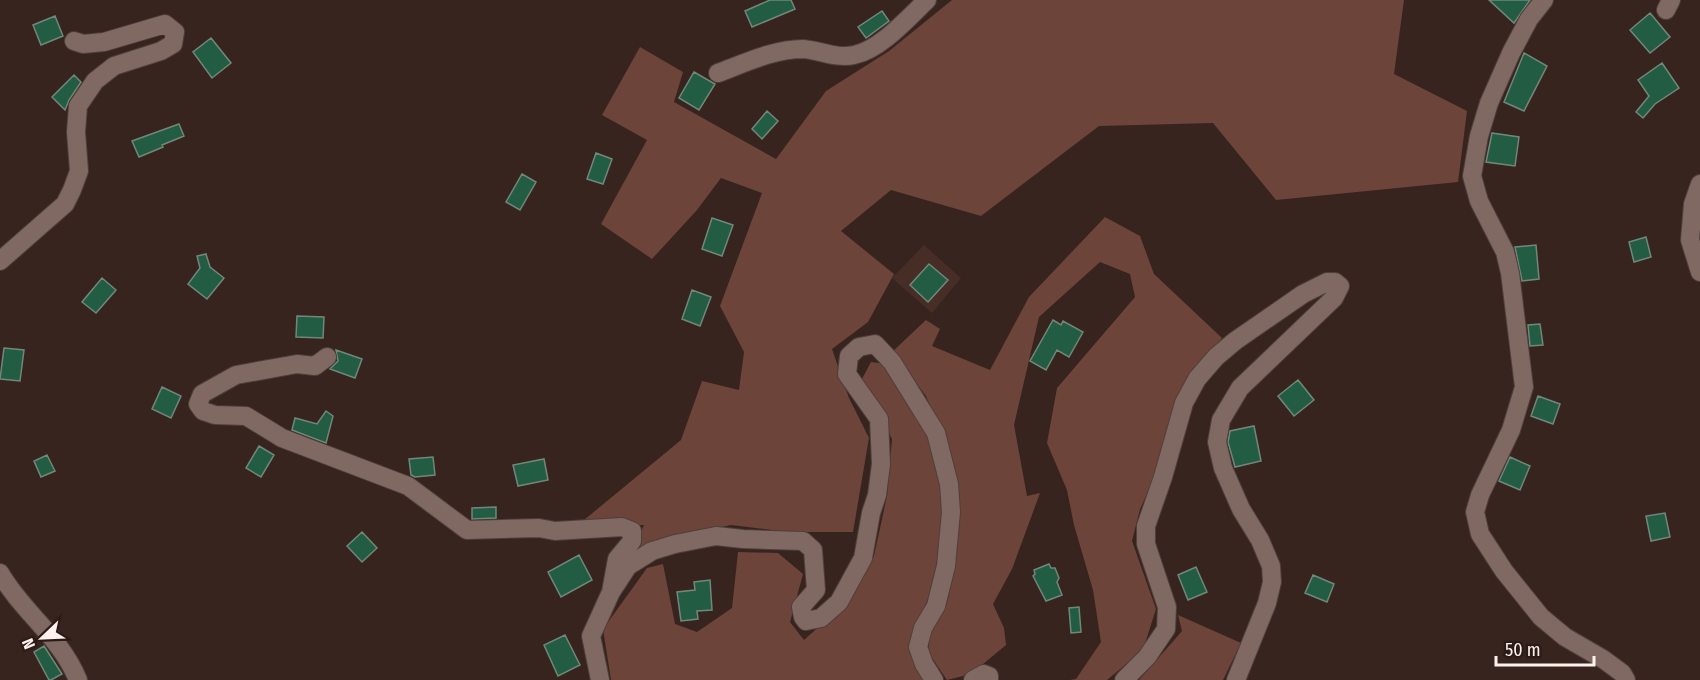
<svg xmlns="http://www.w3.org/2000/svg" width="1700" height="680" viewBox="0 0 1700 680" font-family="'Fira Sans Condensed',sans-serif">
	<rect width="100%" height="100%" fill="#37241f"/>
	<!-- built -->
	<path fill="#462d26" d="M924,245l37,33 -29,35 -40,-35z"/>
	<!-- green -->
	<path fill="#6c4439" d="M952,0h452l-10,74 73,37 -9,71 -182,18 -63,-77 -114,3 -118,90 -90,-26 -50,41 53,43 -26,48 -36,27 17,49 20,40 -16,94h-65l-57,-7 -65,15 -39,23 17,-38h-66l103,-85 21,-59 37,9 5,-38 -24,-46 42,-113 -41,-15 -24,32 -45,49 -51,-35 46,-84 -45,-25 38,-68 43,25 -9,30 102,57 50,-68 63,-40z
		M1105,217l35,19 14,38 68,64 -30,38 -30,85 -22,48 -8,32 24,68 -13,41 -36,30h-37l6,-1 25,-37 -8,-52 -19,-65 -7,-35 -20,-47 10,-55 78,-91 -5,-23 -30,-12 -61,55 -25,108 13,71 13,-3 -28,76 -19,35 11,24 2,17 -35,29 -24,6 -19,-28 3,-25 16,-24 8,-37 -2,-34 2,-65 -29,-71 -34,-44 34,-32 14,9 -8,17 58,24 39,-73z
		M871,362l15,2 40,62 17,60 -4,84 -27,70 18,40h-319l-8,-51 44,-61 16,-4 12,60 22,8 35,-24 6,-56 40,1 25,21 -13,48 14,18 39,-35 31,-49 13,-60 5,-57 -30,-60z
		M1178,615l63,28 -18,37h-84l43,-49z"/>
	<!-- building -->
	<path fill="#225c42" stroke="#72877c" stroke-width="1.5" d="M770,0h21l4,9 -43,18 -7,-16z
		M1489,0h41l-16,23z
		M882,11l7,10 -23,17 -8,-11z
		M1650,13l20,24 -20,16 -20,-23z
		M55,16l8,20 -22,9 -8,-20z
		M211,38l20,25 -19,15 -19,-26z
		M1524,53l23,13 -23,45 -20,-9z
		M1662,63l17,25 -24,16 -12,14 -7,-6 13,-16 -11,-16z
		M694,72l21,12 -16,26 -20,-12z
		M74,75l7,7 -12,18 -4,10 -13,-13z
		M767,111l11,10 -16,18 -10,-10z
		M179,124l5,12 -22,9 1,2 -24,10 -7,-16z
		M1492,133l27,4 -4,29 -29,-4z
		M596,153l16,6 -9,25 -16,-5z
		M522,174l14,8 -16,28 -14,-8z
		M712,218l21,7 -11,31 -20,-7z
		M1646,237l5,20 -17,5 -5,-20z
		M1536,245l3,34 -17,2 -7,-34z
		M206,254l4,13 14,11 -17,21 -19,-15 12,-16 -3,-12z
		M929,264l19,16 -20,22 -18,-17z
		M102,278l14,12 -20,23 -14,-11z
		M692,290l19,7 -11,29 -18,-7z
		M297,316l27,1 -1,21 -27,-1z
		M1053,320l8,5 2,-4 20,11 -14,25 -12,-7 -11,20 -16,-9z
		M1540,324l3,21 -13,1 -2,-21z
		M4,348l20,2 -4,31 -20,-2z
		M336,350l26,9 -7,19 -25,-9 8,-8z
		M1298,380l16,20 -20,16 -16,-20z
		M162,387l19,9 -10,22 -19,-9z
		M1538,396l22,8 -7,20 -22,-8z
		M326,411l7,5 -7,27 -34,-13 3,-12 22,6z
		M1254,426l7,35 -26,6 -7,-25 2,-11z
		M259,446l15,9 -13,22 -15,-9z
		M47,455l8,16 -14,6 -7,-16z
		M433,457l2,18 -20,2 -4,-2 -2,-16z
		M1510,457l20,9 -10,24 -21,-9z
		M544,459l4,21 -30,6 -5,-21z
		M496,507v11l-24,1v-11z
		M1665,513l5,24 -19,4 -5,-25z
		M362,532l15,16 -15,14 -15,-16z
		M579,555l13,25 -31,17 -13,-25z
		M1049,564l2,4h4l4,10 -2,4 5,13 -16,6 -13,-25 2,-2 -1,-4z
		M1196,567l11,25 -19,8 -10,-25z
		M1313,575l21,9 -7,18 -22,-9z
		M710,580l2,30 -15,1 1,8 -17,2 -4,-29 18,-2 -1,-8z
		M1079,607l2,25 -10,1 -2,-25z
		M565,635l15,30 -22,11 -14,-31z
		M44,646l18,28 -11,6h-2l-15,-28z"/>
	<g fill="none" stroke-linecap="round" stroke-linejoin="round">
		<!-- minor casing -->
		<g stroke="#4f3f3b" stroke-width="20">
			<path id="minor" d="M1544,0l-15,19 -18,34 -22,50 -10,33 -7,40 7,25 26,51 5,21 14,114 -13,43 -31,65 -5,17 5,22 24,37 37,46 24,20 38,22 19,14 4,7
				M1666,10l5,-10
				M718,73c27,-10 56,-24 85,-24 17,1 33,10 51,6 26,-5 54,-37 73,-55
				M1700,184l-7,20 -3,36 10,32
				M0,261l65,-57 7,-14 7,-19 -3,-39 2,-26 17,-25 19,-15 47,-15 12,-7 2,-12 -10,-8 -61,18 -21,2 -9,-3
				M327,357l-12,9 -18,-2 -61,11 -34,19 -4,10 5,7 12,4 31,1 36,22 126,48 59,44 72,-2 16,3 67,-4 10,4v10l-15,18 -6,33 -20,44 9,44
				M0,573c23,40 60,63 78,107
				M611,592l17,-26 24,-15 23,-7 41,-8 27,3 60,2 10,9 3,40 -15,17 2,10 3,4 15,-3 18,-16 24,-44 8,-45 6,-18 4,-31 -2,-45 -32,-45 2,-18 10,-9 16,-3 17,18 44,71 13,51 2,28 -5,54 -10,40 -13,22 -5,19 6,17 10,16
				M973,680l11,-6 5,2v4
				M1124,680l23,-23 19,-28 1,-22 -21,-63v-18l17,-49 21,-74 13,-24 19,-22 19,-16 68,-47 24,-12h8l5,4 -6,12 -94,90 -19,32 -4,22 6,26 18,41 19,31 11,26 1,16 -5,21 -31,77"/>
		</g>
		<!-- minor -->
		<use href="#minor" stroke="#806963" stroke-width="18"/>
	</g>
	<!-- north arrow -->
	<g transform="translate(42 638) rotate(247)" stroke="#2c1a16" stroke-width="4.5" paint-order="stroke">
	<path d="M0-4.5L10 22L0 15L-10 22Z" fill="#fef1ee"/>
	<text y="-9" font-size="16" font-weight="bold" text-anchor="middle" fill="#fef1ee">N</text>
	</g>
	<!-- scale -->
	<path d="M1496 656v9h98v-9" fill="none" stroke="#fef1ee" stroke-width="3"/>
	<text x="1505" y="656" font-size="18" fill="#fef1ee" stroke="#2c1a16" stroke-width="4.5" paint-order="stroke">50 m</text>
</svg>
